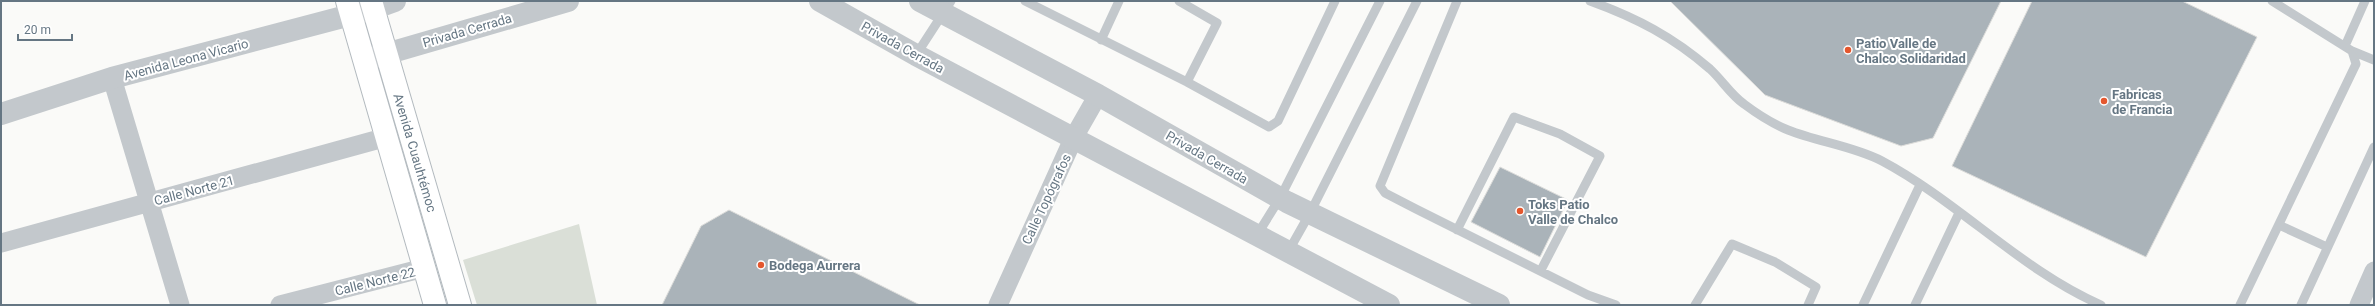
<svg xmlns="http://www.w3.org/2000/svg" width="2375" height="306" viewBox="0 0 2375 306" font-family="Roboto,sans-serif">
	<rect width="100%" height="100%" fill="#fafaf8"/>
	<!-- green -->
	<path fill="#dadfd7" d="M579,224l18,81h-120l-14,-45z"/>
	<!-- building -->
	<path fill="#aab3b9" stroke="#dcdcda" d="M1670,1h331l-68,137 -32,8 -136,-51z
		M2032,1h150l75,36 -111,220 -194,-91z
		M1500,167l68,33 -28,57 -69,-35z
		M729,210l191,95h-258l39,-79z"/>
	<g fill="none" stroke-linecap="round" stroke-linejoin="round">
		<!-- secondary casing -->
		<g stroke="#b3babf" stroke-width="24">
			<g id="secondary">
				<path d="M347,1l88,304"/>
				<path id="s1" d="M371,1l89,304"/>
			</g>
		</g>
		<!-- service -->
		<path stroke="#c3c8cc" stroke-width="9" d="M1025,1l162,81 82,45 9,-6 57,-120
			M1179,1l38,22 -30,59
			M1457,1l-77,185 5,7 31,16 172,86 28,10
			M1590,1c47,17 83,36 120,68 12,11 21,26 34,35 12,9 29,20 44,26 30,12 65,16 94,31 77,41 139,109 219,144
			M1101,40l18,-39
			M2345,46l20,-45
			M2352,51l22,9
			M916,55l35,-54
			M2279,225l48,22
			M1457,230l57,-113 46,17 40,22 -59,114
			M1257,235l23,-37 100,-197
			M1288,252l22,-39 107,-212
			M1695,305l37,-61 43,18 41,25 -8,18
			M1863,305l57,-120
			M1915,305l44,-92
			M2240,305l116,-241 -4,-13 -80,-50
			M2301,305l73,-158"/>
		<!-- minor -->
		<path stroke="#c3c8cc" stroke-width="19" d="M112,78l68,227
			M1,243l386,-106
			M280,305l144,-37
			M998,305l76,-168 24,-42
			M2359,305l15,-34"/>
		<!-- tertiary -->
		<path stroke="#c3c8cc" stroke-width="22" d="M820,1l96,54 473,250
			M920,1l178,94 189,107 212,103
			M365,60l203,-59
			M1,114l111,-36 261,-69 22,-8"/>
		<!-- secondary -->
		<use href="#secondary" stroke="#fff" stroke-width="22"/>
	</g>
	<!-- markers -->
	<g fill="#e4572e" stroke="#fff" stroke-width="1.5">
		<circle cx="1848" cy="50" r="4"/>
		<circle cx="2104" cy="101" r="4"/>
		<circle cx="1520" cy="211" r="4"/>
		<circle cx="761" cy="265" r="4"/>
	</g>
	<g text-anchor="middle" stroke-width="4" stroke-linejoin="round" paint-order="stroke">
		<!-- street labels -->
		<g font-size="13" fill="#657683" stroke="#fff">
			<text transform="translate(467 30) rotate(-16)" y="5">Privada Cerrada</text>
			<text transform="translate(903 47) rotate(29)" y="5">Privada Cerrada</text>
			<text transform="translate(186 59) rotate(-15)" y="5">Avenida Leona Vicario</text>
			<text dy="5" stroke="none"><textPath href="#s1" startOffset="158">Avenida Cuauhtémoc</textPath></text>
			<text transform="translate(1207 157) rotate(30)" y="5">Privada Cerrada</text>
			<text transform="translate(194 190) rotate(-15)" y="5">Calle Norte 21</text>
			<text transform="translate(1046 199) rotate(-65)" y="5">Calle Topógrafos</text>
			<text transform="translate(375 281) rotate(-14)" y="5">Calle Norte 22</text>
		</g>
		<!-- poi labels -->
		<g font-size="13" font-weight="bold" fill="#657683" stroke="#fff" text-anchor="start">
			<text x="1856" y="48">Patio Valle de<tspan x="1856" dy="15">Chalco Solidaridad</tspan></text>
			<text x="2112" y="99">Fabricas<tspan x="2112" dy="15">de Francia</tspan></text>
			<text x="1528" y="209">Toks Patio<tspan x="1528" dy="15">Valle de Chalco</tspan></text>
			<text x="769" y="270">Bodega Aurrera</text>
		</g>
	</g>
	<!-- border -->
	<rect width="2375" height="306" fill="none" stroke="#657683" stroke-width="4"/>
	<!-- scale -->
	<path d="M18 34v6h54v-6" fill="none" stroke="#657683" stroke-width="2"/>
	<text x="24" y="34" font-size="12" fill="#657683" stroke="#ffffff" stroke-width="3" paint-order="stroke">20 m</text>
</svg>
